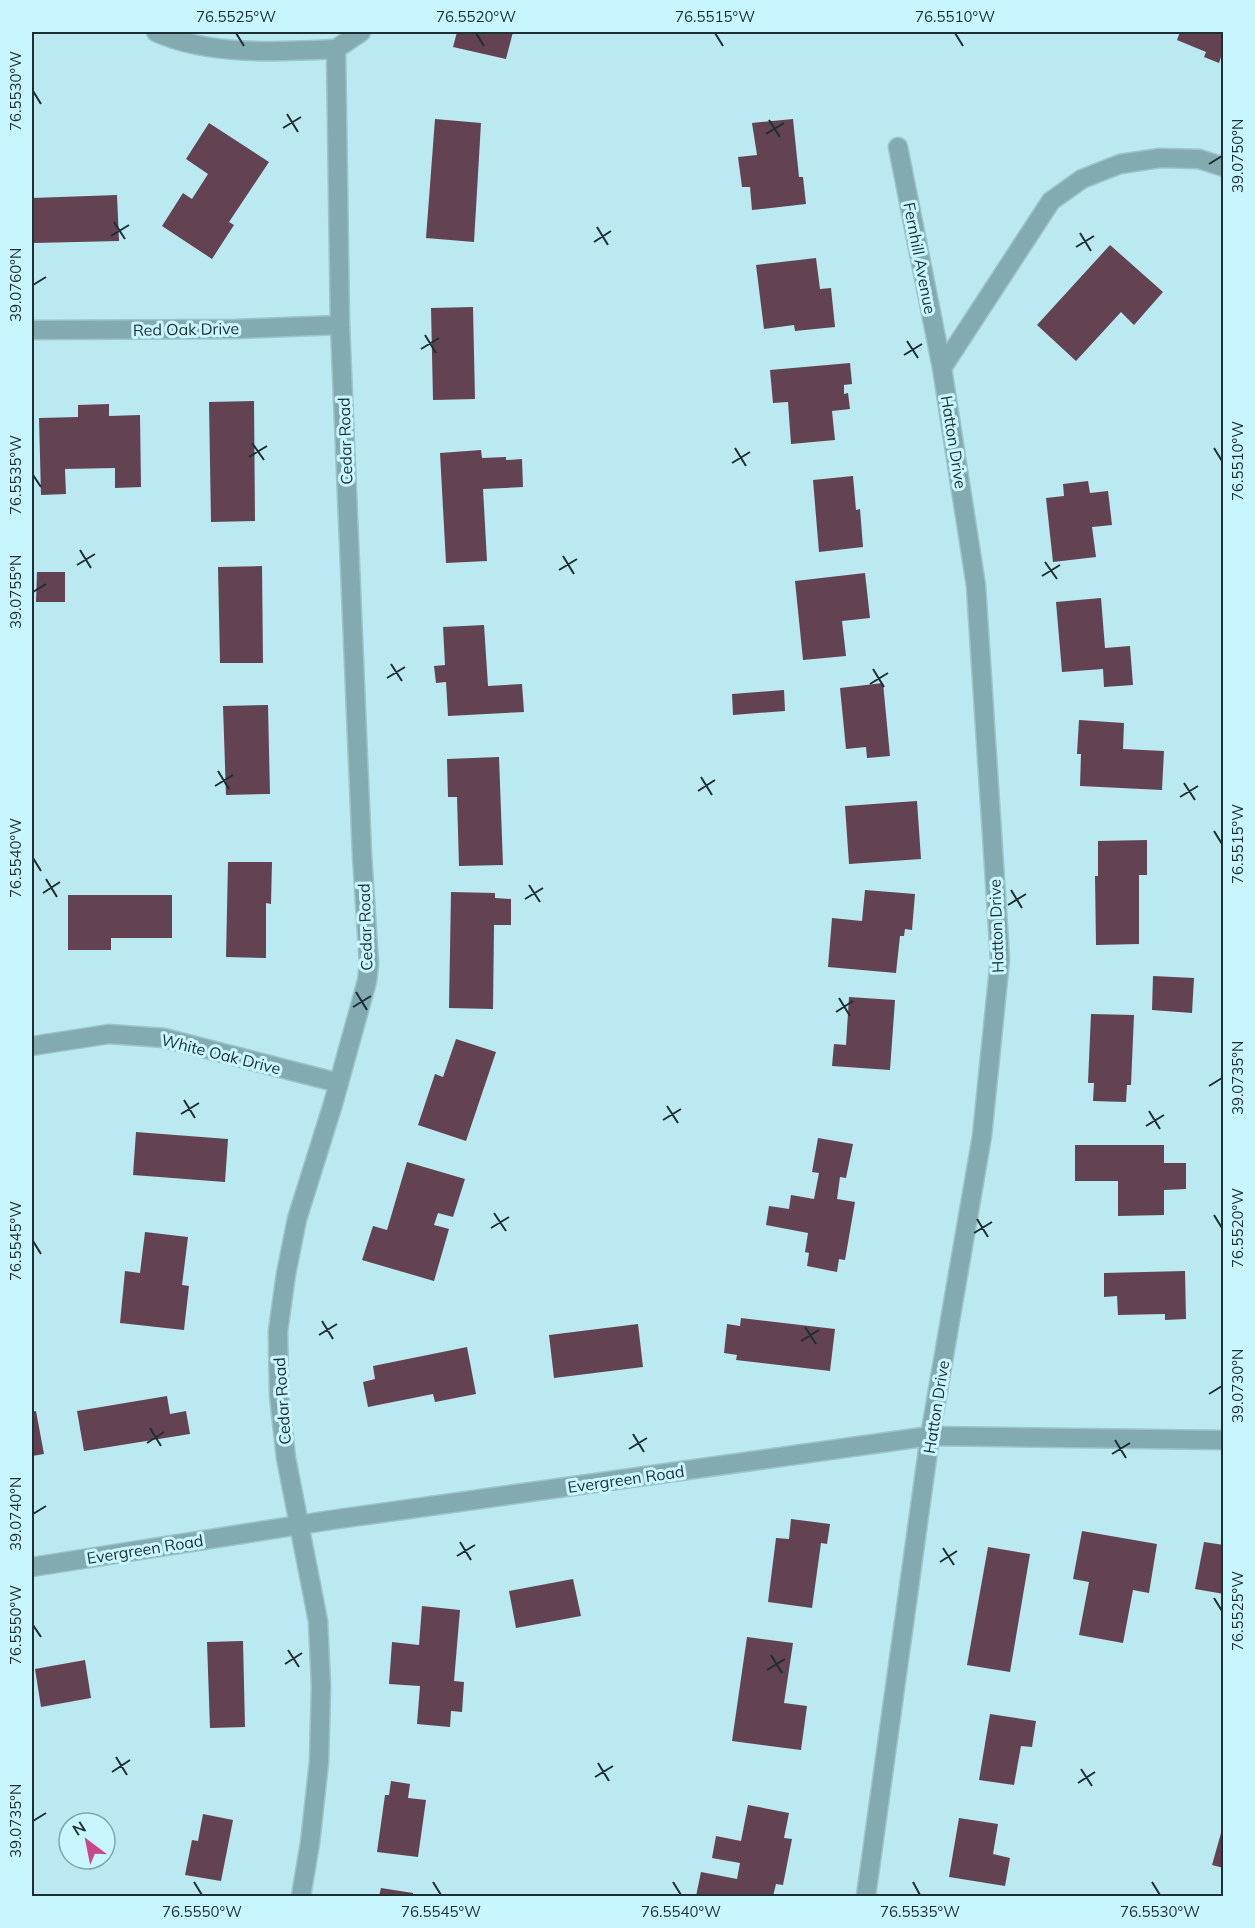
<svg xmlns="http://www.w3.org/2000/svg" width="1255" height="1928" viewBox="0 0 1255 1928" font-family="Mulish,sans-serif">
	<rect width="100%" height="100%" fill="#bbe9f1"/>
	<!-- building -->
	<path fill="#634352" d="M457,32h56l-7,27 -53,-12z
		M1180,32h44v26l-3,-1 -2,6 -15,-6 2,-5 -29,-12z
		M435,119l46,4 -7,119 -48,-4z
		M793,119l6,58h4l3,27 -54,6 -2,-23h-8l-4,-30 19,-2 -5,-32z
		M209,123l60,39 -40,60 5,3 -22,34 -50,-33 21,-33 9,6 16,-25 -22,-15z
		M117,195l2,46 -85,2 -2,-45z
		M1110,245l53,47 -29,33 -13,-13 -45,49 -39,-36z
		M816,258l4,31 11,-1 4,39 -40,4 -1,-6 -30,4 -8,-64z
		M473,307l2,92 -42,1 -2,-92z
		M850,363l2,21 -8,1v9l4,-1 2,16 -18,2 3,29 -44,4 -3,-42 -15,1 -3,-33z
		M254,401l1,120 -44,1 -2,-120z
		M109,404v12l31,-1 1,72 -26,1v-20l-50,1 1,25 -25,1 -2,-77 39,-1v-12z
		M481,450l1,8 24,-1v3l16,-1 1,28 -40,2 4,72 -41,2 -6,-110z
		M853,476l3,34 4,-1 3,38 -44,5 -6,-72z
		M1088,481l2,12 18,-2 4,34 -20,2 4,30 -43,5 -7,-64 18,-2 -1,-12z
		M262,566l1,97h-43l-2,-96z
		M37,572h28v30h-29z
		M865,573l5,45 -28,3 4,35 -43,4 -8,-79z
		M1101,598l4,50 25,-2 3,39 -29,2 -1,-18 -41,3 -6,-70z
		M484,625l4,61 34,-2 2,28 -76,4 -2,-34 -10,1 -2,-17 11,-1 -2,-38z
		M883,683l7,73 -23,2 -1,-11 -20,2 -6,-61z
		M784,690l1,21 -52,4 -1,-21z
		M268,705l2,89 -44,1 -3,-89z
		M1079,720l45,3 -1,26 41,2 -2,39 -82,-4 1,-32h-4z
		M499,757l4,108 -44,1 -2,-69h-9l-1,-38z
		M917,801l4,58 -72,5 -4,-58z
		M1147,840v35h-8v69l-43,1 -1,-69h3v-35z
		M228,862h44l-1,42 -5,-1v55l-40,-1z
		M865,890l50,4 -3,36 -7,-1 -1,7h-4l-4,37 -68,-6 4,-49 30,3z
		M451,892l44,1v5l16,1v26h-17l-1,84 -44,-1z
		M68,895h104v43h-61v12h-43z
		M1153,976l41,2 -2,35 -40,-3z
		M849,997l46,3 -5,70 -58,-4 2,-22 12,1z
		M1091,1014l43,1 -3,70h-4l-1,17 -33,-1 1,-18h-6z
		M456,1039l40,13 -30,89 -48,-16 17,-51 8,3z
		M136,1132l92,7 -3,43 -92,-7z
		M818,1138l35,6 -7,34 -6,-1 -3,22 18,3 -10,58 -6,-1 -2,13 -30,-6 2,-13 -4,-1 3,-19 -42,-8 3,-19 20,3 2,-14 23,4 5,-26 -7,-1z
		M1075,1145h89v18h22v26l-22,1v25l-46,1v-35h-43z
		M407,1162l58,17 -12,38 -15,-4 -4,12 15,4 -15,52 -72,-21 11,-34 14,4z
		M145,1232l43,5 -6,48 7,1 -5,44 -64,-7 5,-52 15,2z
		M1185,1271l1,48 -21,1v-6l-47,1 -1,-19 -13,1v-24z
		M741,1318l94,11 -5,42 -94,-11 1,-5 -13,-2 3,-29 13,2z
		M638,1324l5,43 -89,11 -5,-43z
		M467,1347l9,47 -41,8 -2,-8 -65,13 -5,-25 12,-3 -2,-13z
		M167,1396l3,18 16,-3 4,23 -106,17 -7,-40z
		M36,1411l8,43 -12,2v-44z
		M791,1519l39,5 -3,20 -6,-1 -9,65 -44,-6 8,-64 13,1z
		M1082,1531l75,13 -8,49 -16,-3 -10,53 -44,-8 10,-53 -16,-3z
		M1204,1542l20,3v49l-29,-5z
		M988,1547l42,7 -20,118 -43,-7z
		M573,1579l8,37 -65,12 -7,-37z
		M422,1606l38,4 -6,71 10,1 -2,30 -11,-1 -1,16 -33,-3 3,-38 -31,-2 3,-42 27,3z
		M747,1637l46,6 -9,60 23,3 -6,44 -69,-9z
		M243,1641l2,86 -35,1 -3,-86z
		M85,1660l6,38 -50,9 -6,-38z
		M990,1714l46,7 -4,26 -11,-1 -7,39 -35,-5z
		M391,1781l19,3 -2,14 18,2 -8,57 -41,-5 8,-57h4z
		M748,1805l41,8 -5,25 8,1 -9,46 -7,-1 -3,12h-77l5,-24 36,7 3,-16 -28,-5 4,-22 25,5z
		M203,1814l30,6 -12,61 -36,-6 7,-35 6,1z
		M959,1818l39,6 -5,30 17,4 -5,28 -56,-9z
		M1223,1826h1v42l-12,-3z
		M381,1888l32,5v3h-34z"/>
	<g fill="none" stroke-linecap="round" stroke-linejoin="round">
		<!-- minor casing -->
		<g stroke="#9bc4cb" stroke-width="21">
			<path id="minor" d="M156,32c52,24 124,20 180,17
				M336,49l25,-17
				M32,330l203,-1 105,-4
				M942,368l109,-167 31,-22 38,-15 40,-6 39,1 25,8
				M32,1046l77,-12 55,4 175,45
				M32,1567l299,-47 599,-84 294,4
				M301,1896l9,-53 9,-81 2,-76 -3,-65 -32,-163 -7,-63 -1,-64 8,-57 11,-55 36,-115 34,-123 2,-17 -7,-109 -22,-530 -4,-276
				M866,1896l64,-460 52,-300 18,-177 -24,-373 -34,-218 -44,-221"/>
		</g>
		<!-- minor -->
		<use href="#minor" stroke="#83aab1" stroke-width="18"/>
	</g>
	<!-- ticks -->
	<path fill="none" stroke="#1d2f32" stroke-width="2" d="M236,33l8,13M476,33l8,13M715,33l8,13M955,33l8,13M33,91l8,13M287,114l11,18M769,120l11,17M283,128l18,-11M766,134l18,-11M1209,164l13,-8M114,222l11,17M597,227l11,18M1080,233l11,18M111,236l18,-11M594,242l17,-11M1076,247l18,-11M33,285l13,-8M425,335l11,18M907,341l11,17M421,349l18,-11M904,355l18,-11M252,443l12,17M735,448l11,18M1214,448l8,13M249,457l18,-11M732,463l18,-11M33,475l8,12M80,550l11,18M563,556l11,18M1045,562l12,17M77,565l18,-11M559,570l18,-11M1042,576l18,-11M33,592l13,-8M391,664l11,17M873,669l11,18M387,678l18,-11M870,684l18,-11M218,771l11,18M701,777l11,18M1184,783l11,17M215,786l18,-11M698,791l17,-11M1180,797l18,-11M1214,831l8,13M33,858l8,13M46,879l11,18M529,885l11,17M1011,890l11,18M43,893l17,-11M525,899l18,-11M1008,905l18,-11M356,992l11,18M839,998l11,18M353,1007l18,-11M836,1012l17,-11M1209,1086l13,-8M184,1100l11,18M667,1106l11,17M1149,1111l11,18M181,1114l18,-11M663,1120l18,-11M1146,1126l18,-11M494,1213l12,18M1214,1215l8,13M977,1219l11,18M491,1228l18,-11M974,1233l18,-11M33,1241l8,13M322,1321l11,18M805,1327l11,17M319,1335l18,-11M801,1341l18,-11M1209,1394l13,-8M150,1428l11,18M633,1434l11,18M1115,1440l11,18M147,1443l17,-11M629,1449l18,-11M1112,1454l18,-11M33,1514l13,-8M460,1542l11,18M943,1548l11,17M457,1556l18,-11M940,1562l17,-11M1214,1598l8,13M33,1625l8,12M288,1650l11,17M771,1655l11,18M285,1664l17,-11M767,1670l18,-11M116,1757l11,18M598,1763l11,18M1081,1769l11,17M112,1772l18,-12M595,1777l18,-11M1078,1783l17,-11M33,1821l13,-8M194,1882l8,13M433,1882l8,13M673,1882l8,13M913,1882l7,13M1152,1882l8,13"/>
	<g text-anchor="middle" stroke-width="6" stroke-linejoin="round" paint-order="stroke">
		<!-- street labels -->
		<g font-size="16" fill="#1d2f32" stroke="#c8f6ff">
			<text transform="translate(920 258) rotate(79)" y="6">Fernhill Avenue</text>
			<text transform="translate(186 329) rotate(-1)" y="6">Red Oak Drive</text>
			<text transform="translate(345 441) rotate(-92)" y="6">Cedar Road</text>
			<text transform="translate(954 442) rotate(81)" y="6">Hatton Drive</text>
			<text transform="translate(996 926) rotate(-92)" y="6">Hatton Drive</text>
			<text transform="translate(365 927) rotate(-92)" y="6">Cedar Road</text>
			<text transform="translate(221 1054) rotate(14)" y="6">White Oak Drive</text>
			<text transform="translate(282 1401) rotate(-94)" y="6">Cedar Road</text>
			<text transform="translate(936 1407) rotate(-81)" y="6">Hatton Drive</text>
			<text transform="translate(626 1479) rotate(-8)" y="6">Evergreen Road</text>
			<text transform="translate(145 1549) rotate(-9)" y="6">Evergreen Road</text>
		</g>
	</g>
	<!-- border -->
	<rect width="1255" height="1928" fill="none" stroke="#c8f6ff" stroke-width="66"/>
	<!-- north arrow -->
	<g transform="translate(87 1841) rotate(328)"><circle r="28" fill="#c8f6ff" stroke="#84a6ad" stroke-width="1.5"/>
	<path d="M0-4.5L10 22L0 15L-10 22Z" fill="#ca478d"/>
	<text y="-9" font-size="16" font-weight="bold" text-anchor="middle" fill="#1d2f32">N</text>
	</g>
	<rect x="33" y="33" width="1189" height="1862" fill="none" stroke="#1d2f32" stroke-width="2"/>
	<g font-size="15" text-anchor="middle" fill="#1d2f32">
		<text x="236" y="22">76.5525°W</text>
		<text x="476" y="22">76.5520°W</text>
		<text x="715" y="22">76.5515°W</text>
		<text x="955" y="22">76.5510°W</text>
		<text transform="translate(16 91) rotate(-90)" y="5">76.5530°W</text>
		<text transform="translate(1238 156) rotate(-90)" y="5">39.0750°N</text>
		<text transform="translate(16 285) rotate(-90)" y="5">39.0760°N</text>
		<text transform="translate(1238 461) rotate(-90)" y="5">76.5510°W</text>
		<text transform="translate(16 475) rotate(-90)" y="5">76.5535°W</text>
		<text transform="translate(16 592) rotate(-90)" y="5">39.0755°N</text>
		<text transform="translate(1238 844) rotate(-90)" y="5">76.5515°W</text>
		<text transform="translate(16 858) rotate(-90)" y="5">76.5540°W</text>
		<text transform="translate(1238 1078) rotate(-90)" y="5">39.0735°N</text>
		<text transform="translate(1238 1228) rotate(-90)" y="5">76.5520°W</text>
		<text transform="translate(16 1241) rotate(-90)" y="5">76.5545°W</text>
		<text transform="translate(1238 1386) rotate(-90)" y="5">39.0730°N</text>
		<text transform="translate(16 1514) rotate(-90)" y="5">39.0740°N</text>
		<text transform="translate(1238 1611) rotate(-90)" y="5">76.5525°W</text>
		<text transform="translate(16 1625) rotate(-90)" y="5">76.5550°W</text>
		<text transform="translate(16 1821) rotate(-90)" y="5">39.0735°N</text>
		<text x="202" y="1917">76.5550°W</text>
		<text x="441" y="1917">76.5545°W</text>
		<text x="681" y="1917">76.5540°W</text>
		<text x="920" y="1917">76.5535°W</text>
		<text x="1160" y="1917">76.5530°W</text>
	</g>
</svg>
